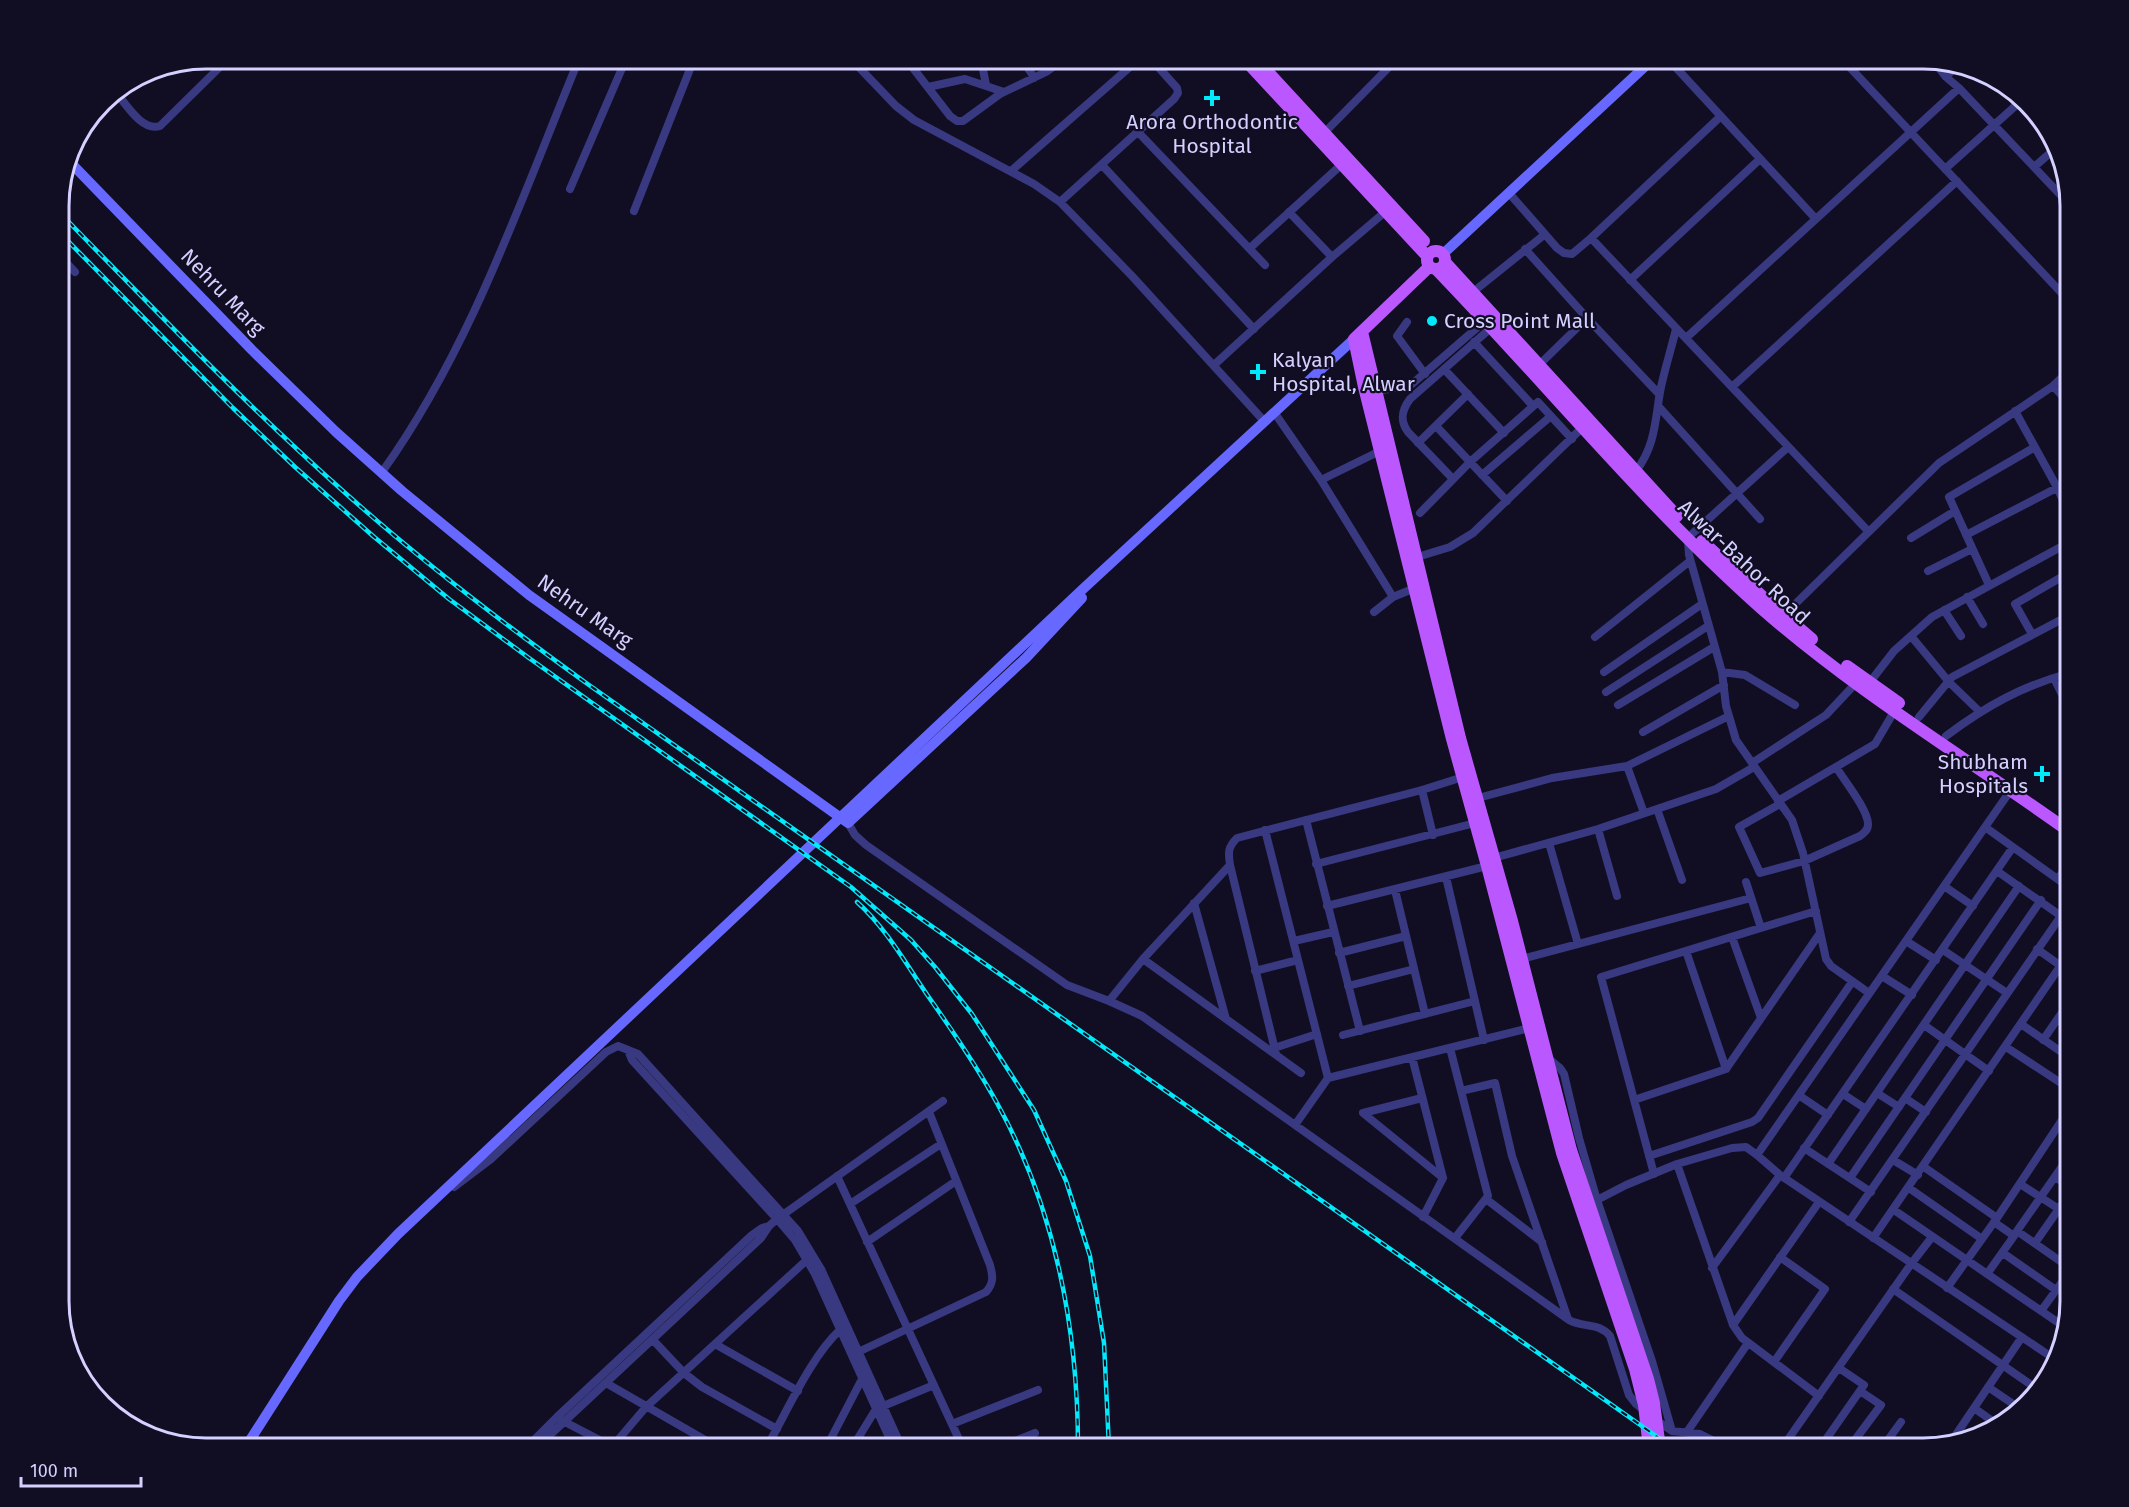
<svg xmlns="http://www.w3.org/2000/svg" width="2129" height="1507" viewBox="0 0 2129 1507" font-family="'Fira Sans',sans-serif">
	<rect width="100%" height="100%" fill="#110e23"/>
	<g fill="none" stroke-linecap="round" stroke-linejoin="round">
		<!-- street -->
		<path stroke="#393982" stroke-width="8" d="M851,59l45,47 18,14 120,64 26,18 72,74 132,145
			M906,59l44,57 7,5h6l37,-27 46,-22 18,-13
			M981,59l5,26
			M1023,59l11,19
			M1668,59l147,159
			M1842,59l228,243
			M1933,60l13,17
			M1958,64l-12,13 13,11 111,117
			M1029,70l11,-11
			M928,87l37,-8 39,13
			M115,91c11,13 27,41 45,35l68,-67
			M1138,132l127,133
			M1324,133l73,-74
			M1102,165l152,164
			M2034,167l23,-20
			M1945,169l77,-69
			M1011,171l128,-112
			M570,189l56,-130
			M1509,193l48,55 7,5 8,1 19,-16 130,-122
			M1060,202l114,-103 4,-6 -1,-5 -26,-29
			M634,211l60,-152
			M1289,212l43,45
			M1591,238l277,293
			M1250,248l91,-83
			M1525,249l62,69 72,76
			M59,255l16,17
			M1630,280l130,-121
			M1473,292l71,-57
			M1407,322l-10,14 28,38
			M1686,338l273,-250
			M1474,342l59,64
			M1214,365l118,-108 53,-45
			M1539,365l48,-47
			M1444,369l60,64
			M2053,386l17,18
			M1732,387l225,-206
			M1374,392l38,-8 74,-64
			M1659,407l101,112
			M2015,411l43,78 12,28
			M1274,412l47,68 72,117
			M1436,426l71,75
			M1418,443l50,-49
			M1636,471c19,-25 19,-49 24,-79 4,-21 11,-42 16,-63
			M382,472c89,-124 139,-273 197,-413
			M1482,475l69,-59
			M1453,479l-45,-47c-8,-11 -7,-21 2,-33l82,-72
			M1321,480l59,-29
			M1420,513l50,-51 68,-60 34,37
			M1693,533l95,-86
			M1966,535l104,-54
			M1911,538l44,-27
			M1688,540l1,15 33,117 4,34 10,34 56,80 11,33 23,106 5,7 38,27
			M1414,558l36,-11 23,-14 111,-107
			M1928,571l44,-22
			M1989,585l-40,-88 86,-50
			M1967,597l16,27
			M1944,610l17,26
			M1374,612l19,-15 22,-9
			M1784,615l155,-152 114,-77 17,-16
			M2032,634l-17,-30 45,-26
			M1911,636l38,46 31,30
			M1595,637l95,-76
			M2065,638l5,12
			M1604,672l98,-68
			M1722,672l23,3 50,30
			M2054,678l16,33
			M1870,682l24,-31 38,-34 138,-75
			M1606,692l102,-66
			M1618,705l96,-58
			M1919,717l33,-40 118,-62
			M1643,732l81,-47
			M1946,736c40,-30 76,-50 124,-63
			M1752,763l74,-48 30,-32
			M1627,766l17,47
			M1422,790l11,45
			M1478,798l74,-20 75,-12 102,-50
			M1778,801l97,-57 20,-34
			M1780,804l-41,23 21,46 44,-12 56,-25c4,-3 8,-6 8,-11 1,-14 -24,-45 -32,-58
			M1657,809l25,71
			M1306,820l54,211
			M2069,822l1,-1
			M848,823l7,12 11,10 201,140 42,16 33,15 427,304c14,8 30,2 41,16l19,59 7,9 10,8
			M1985,827l85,61
			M1598,829l19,67
			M1265,830l63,248 -33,47
			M1549,843l29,101
			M1490,859l108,-30 118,-40 38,-22
			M1316,864l159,-41
			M1230,865l46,189
			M1997,871l64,45
			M1446,877l38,163
			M2058,879l12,-18
			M1746,882l15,46
			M1944,886l29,20
			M1395,890l30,124
			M1194,903l32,116
			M1327,906l160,-40
			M1732,937l29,81
			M1294,941l39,-9
			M1906,941l30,19
			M2037,949l24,17
			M1943,950l64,43
			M1686,951l40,118
			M1339,953l67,-17
			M1143,959l158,114
			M1522,959l229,-61
			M1255,971l43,-11
			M1882,976l30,19
			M1348,986l66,-17
			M1109,1001l34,-42 87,-94c-2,-13 -2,-18 7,-27l185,-48 41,-13
			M2058,1019l12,8
			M2021,1024l49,34
			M1924,1025l65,46
			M1343,1035l132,-34
			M2043,1040l27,-39
			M2006,1047l64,42
			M1274,1048l43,-14
			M1450,1048l38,148 -33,42
			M628,1050l4,10 145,159 18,21 20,34 79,174
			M1412,1057l31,121 -20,39
			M1548,1058l12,10 4,6 15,64 18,62 55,161 20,70 28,3 28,14
			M1328,1078l202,-50
			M1461,1091l34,-8 17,73 56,163
			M1877,1093l22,14
			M1843,1094l23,15
			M1800,1096l28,19
			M1422,1098l-59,15 80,65
			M1905,1098l21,14
			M1634,1100l92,-31 94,-136
			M1804,1148l67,44
			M1757,1155l23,20 276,185
			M2070,1155l-53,76 53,37
			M1649,1156l103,-34 6,-4 94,-136
			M1893,1160l25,15
			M1677,1164l56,161 9,13 77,58
			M1828,1164l191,-278
			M1924,1167l73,51
			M1654,1174l-53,-197 215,-66
			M837,1176l126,272
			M2055,1177l15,10
			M1784,1178l229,-331
			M1850,1178l191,-278
			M2020,1184l39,25
			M454,1187l37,-28 115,-107 12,-6 20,8 160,177 23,38 81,179
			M1909,1188l73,51
			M1486,1199l56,43
			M1597,1200l29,-15 51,-21 55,-16 14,-1 11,8 258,-371
			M850,1204l91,-60
			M1894,1210l172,118
			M1849,1222l221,-319
			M1873,1238l197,-286
			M867,1242l89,-61
			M2035,1243l35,-50
			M2003,1253l53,37
			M1712,1268l68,-93
			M1987,1274l27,-38 -20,-14
			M1947,1288l50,-70 73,-110
			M1893,1289l147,102
			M2041,1311l29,-40
			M1733,1325l86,-123
			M653,1340l31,33 18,14 75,42
			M715,1344l83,47
			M856,1353l130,-61c8,-9 7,-16 4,-27l-61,-153
			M1774,1362l51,-73 -45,-32
			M606,1383l113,65
			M1988,1387l31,21
			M1974,1408l24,17
			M561,1420l54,28
			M1656,1420l16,11
			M952,1424l86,-34
			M1687,1432l61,-89
			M1951,1442l71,-105
			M612,1447l34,-40 163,-149
			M526,1448l31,-31 195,-182 10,-7 7,-2
			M536,1448l225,-210 8,-12 8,-7 166,-118
			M766,1448c20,-34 45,-92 74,-118
			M826,1448l36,-69
			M852,1448l24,-39 58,-24
			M997,1448l38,-15
			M1782,1448l129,-184 21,-27
			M1820,1448l44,-63 -25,-17
			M1849,1448l32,-43 -21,-14
			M1882,1448l19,-26"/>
		<!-- secondary -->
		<path stroke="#6768ff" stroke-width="10" d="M68,160l184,190 84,82 66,59 127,104 319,228 178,-165 56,-60
			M1443,254l210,-195
			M245,1448l94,-147 18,-24 41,-43 686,-646 270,-249"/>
		<!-- primary -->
		<path stroke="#bb57ff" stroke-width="12" d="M1244,59l183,197
			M1256,59l168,182
			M1427 260a9 9 0 1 1 18 0a9 9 0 1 1-18 0Z
			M1445,262l232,254
			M1429,267l-75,72 10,48 88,352 35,127 75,287 73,216 9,36 5,43
			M1436,269c109,113 209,236 326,340 96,84 206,150 308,223
			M1362,332l98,406 52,183 59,229 77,229 6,24 6,45
			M1702,541l62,57 48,41
			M1847,666l52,37"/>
		<!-- rail casing -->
		<g stroke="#00eafb" stroke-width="4.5">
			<path id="rail" d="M59,212c93,95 185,191 284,279 78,70 161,133 246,194l1084,763
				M59,232l174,176 62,59 78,69 76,63 80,59 322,229 60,53 24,27 37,47 62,96 32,71 24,75 14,87 5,105
				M857,902c29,26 49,62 71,94 24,34 48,69 69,107 58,105 81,226 81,345
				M1475,1448c34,-6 71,-5 104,0"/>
		</g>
		<!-- rail -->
		<use href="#rail" stroke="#110e23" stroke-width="2" stroke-dasharray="7" stroke-linecap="butt"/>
	</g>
	<!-- markers -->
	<g fill="#00eafb" stroke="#110e23" stroke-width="2">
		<path d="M1209 89h6v6h6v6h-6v6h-6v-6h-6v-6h6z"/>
		<circle cx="1432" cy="321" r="6"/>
		<path d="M1255 363h6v6h6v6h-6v6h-6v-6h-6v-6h6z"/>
		<path d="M2039 765h6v6h6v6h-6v6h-6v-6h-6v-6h6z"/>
	</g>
	<g text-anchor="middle" stroke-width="4.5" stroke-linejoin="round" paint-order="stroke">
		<!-- poi labels -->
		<g font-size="21" fill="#d4d0ff" stroke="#110e23" text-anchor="start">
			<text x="1212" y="129" text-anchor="middle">Arora Orthodontic<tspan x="1212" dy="24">Hospital</tspan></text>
			<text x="1444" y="328">Cross Point Mall</text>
			<text x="1272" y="367">Kalyan<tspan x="1272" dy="24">Hospital, Alwar</tspan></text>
			<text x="2028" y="769" text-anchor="end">Shubham<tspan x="2028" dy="24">Hospitals</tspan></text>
		</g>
		<!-- street labels -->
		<g font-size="21" fill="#d4d0ff" stroke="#110e23">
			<text transform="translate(223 292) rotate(46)" y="7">Nehru Marg</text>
			<text transform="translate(1744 562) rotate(43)" y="7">Alwar-Bahor Road</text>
			<text transform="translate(585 611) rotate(35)" y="7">Nehru Marg</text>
		</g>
	</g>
	<!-- crop -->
	<path d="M0 0H2129V1507H0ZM206 69H1923A137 137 0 0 1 2060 206V1301A137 137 0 0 1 1923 1438H206A137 137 0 0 1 69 1301V206A137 137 0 0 1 206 69Z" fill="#110e23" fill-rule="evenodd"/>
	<path fill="none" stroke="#d4d0ff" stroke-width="3" d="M206 69H1923A137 137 0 0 1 2060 206V1301A137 137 0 0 1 1923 1438H206A137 137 0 0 1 69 1301V206A137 137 0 0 1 206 69Z"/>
	<!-- scale -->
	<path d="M21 1477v9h120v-9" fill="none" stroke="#d4d0ff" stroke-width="3"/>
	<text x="30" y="1477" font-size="18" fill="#d4d0ff" stroke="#110e23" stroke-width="4.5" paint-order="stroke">100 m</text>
</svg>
